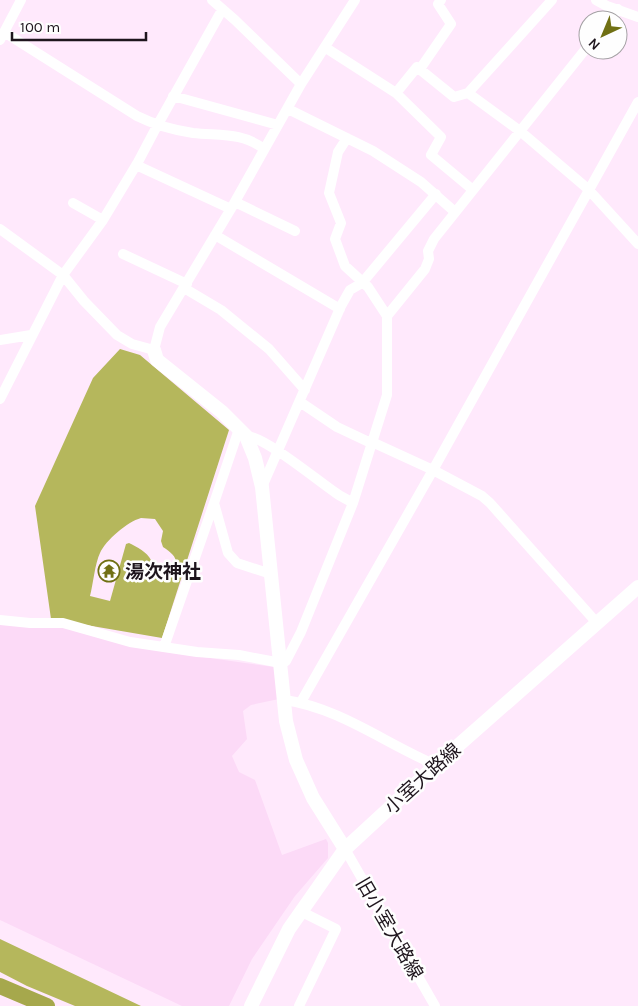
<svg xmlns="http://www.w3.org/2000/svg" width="638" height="1006" viewBox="0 0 638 1006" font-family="Karla,'Noto Sans JP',sans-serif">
	<rect width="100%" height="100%" fill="#ffe9fc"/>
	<!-- built -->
	<path fill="#fcdaf7" d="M0,621l61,5 99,25 114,16 5,32 -28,6 -8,6 4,28 -15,17 7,16 16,8 27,75 44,-16 2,4v15l-33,38 -43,63 -23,47h-47l-182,-86z"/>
	<!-- forest -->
	<path fill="#b5b75c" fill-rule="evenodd" d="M120,349l20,6 89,75 -67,208 -111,-19 -16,-113 58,-128zM141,518l14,1 8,12 -2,10 2,6c15,10 17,15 6,30l-10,2c-5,-6 -4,-12 -8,-19 -4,-8 -14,-13 -22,-17l-3,1 -16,57 -20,-5c3,-11 5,-33 10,-43 6,-13 27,-31 41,-35z
		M0,939l141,67h-66l-48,-20 -27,-14z"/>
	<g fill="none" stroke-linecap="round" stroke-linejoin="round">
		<!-- river -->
		<path stroke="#a6a84c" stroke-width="16" d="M0,986l47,20"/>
		<!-- street -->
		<path stroke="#fff" stroke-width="10" d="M212,0l23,20 66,64
			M596,0l11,6 31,11
			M609,20l9,-11
			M4,32l133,84c18,9 36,14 56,17 26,3 49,-1 71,16
			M0,40l21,-40
			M326,48l70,45 21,-26 37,30 14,-4 84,-93
			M420,69l31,-45 -13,-20 3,-4
			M396,93l45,44 -10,18 42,35
			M468,93l52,38 68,58 50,55
			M173,96l105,29
			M288,109l85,42 48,31 34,30
			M136,165l95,44
			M235,202l60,29
			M73,203l30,17
			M0,229l63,46 21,26 33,34 15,9 22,6 6,-23 72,-120 69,-123 54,-84
			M215,235l125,74
			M123,254l64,30
			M184,288l37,22 48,39 36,41
			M387,316l38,-47 4,-10 -1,-8 6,-12 154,-193
			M0,340l31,-5
			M0,399l63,-124 40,-55 35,-58 19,-36 65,-116
			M300,402l37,25 36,17
			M239,429l-25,74 14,50 9,10 34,11
			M246,436c18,0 72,45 90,57 5,4 11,6 17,10
			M372,442l61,28 205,-368
			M262,487l79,-181 9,-16 12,-7 74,-89
			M0,620l30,3h33l67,19 67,10 42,3 42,8 5,-2 15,-29 52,-129 34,-108v-79l-19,-29 -23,-21 -10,-27 6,-16 -12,-30 9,-41 9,-14
			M164,647l50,-144
			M285,700c55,8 101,44 151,65
			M301,702l132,-232 49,26 8,7 107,120
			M345,849l90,157
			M299,1006l37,-77 -36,-18"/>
		<!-- secondary -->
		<path stroke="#fff" stroke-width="14" d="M154,350l3,10 65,52 24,24 9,22 7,29 24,234 10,39 17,38 32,51
			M251,1006l38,-77 56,-80 91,-84 202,-178"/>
	</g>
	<!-- icons -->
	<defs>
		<g id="temple-ring" transform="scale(1.125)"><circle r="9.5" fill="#fefefe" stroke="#707014" stroke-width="1.5"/><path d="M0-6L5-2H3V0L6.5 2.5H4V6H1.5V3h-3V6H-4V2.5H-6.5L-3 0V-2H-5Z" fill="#707014"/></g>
	</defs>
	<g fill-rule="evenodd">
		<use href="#temple-ring" x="109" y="571"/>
	</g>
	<g text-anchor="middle" stroke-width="5" stroke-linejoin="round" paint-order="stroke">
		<!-- poi labels -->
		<g font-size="19" font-weight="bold" fill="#1e151d" stroke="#fefefe" text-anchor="start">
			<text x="125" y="578">湯次神社</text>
		</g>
		<!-- street labels -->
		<g font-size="19" fill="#1e151d" stroke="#fefefe">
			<text transform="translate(422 778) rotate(-42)" y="7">小室大路線</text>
			<text transform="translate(390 928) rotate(60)" y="7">旧小室大路線</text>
		</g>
	</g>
	<!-- north arrow -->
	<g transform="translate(603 35) rotate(224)"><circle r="24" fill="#fefefe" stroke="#a4a1a4"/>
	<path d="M0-4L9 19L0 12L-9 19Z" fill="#707014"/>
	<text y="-8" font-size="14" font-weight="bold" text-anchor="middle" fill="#1e151d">N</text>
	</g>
	<!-- scale -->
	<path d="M12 32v8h134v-8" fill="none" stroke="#1e151d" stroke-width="2.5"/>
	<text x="20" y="32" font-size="15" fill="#1e151d" stroke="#fefefe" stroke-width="4" paint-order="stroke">100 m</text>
</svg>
